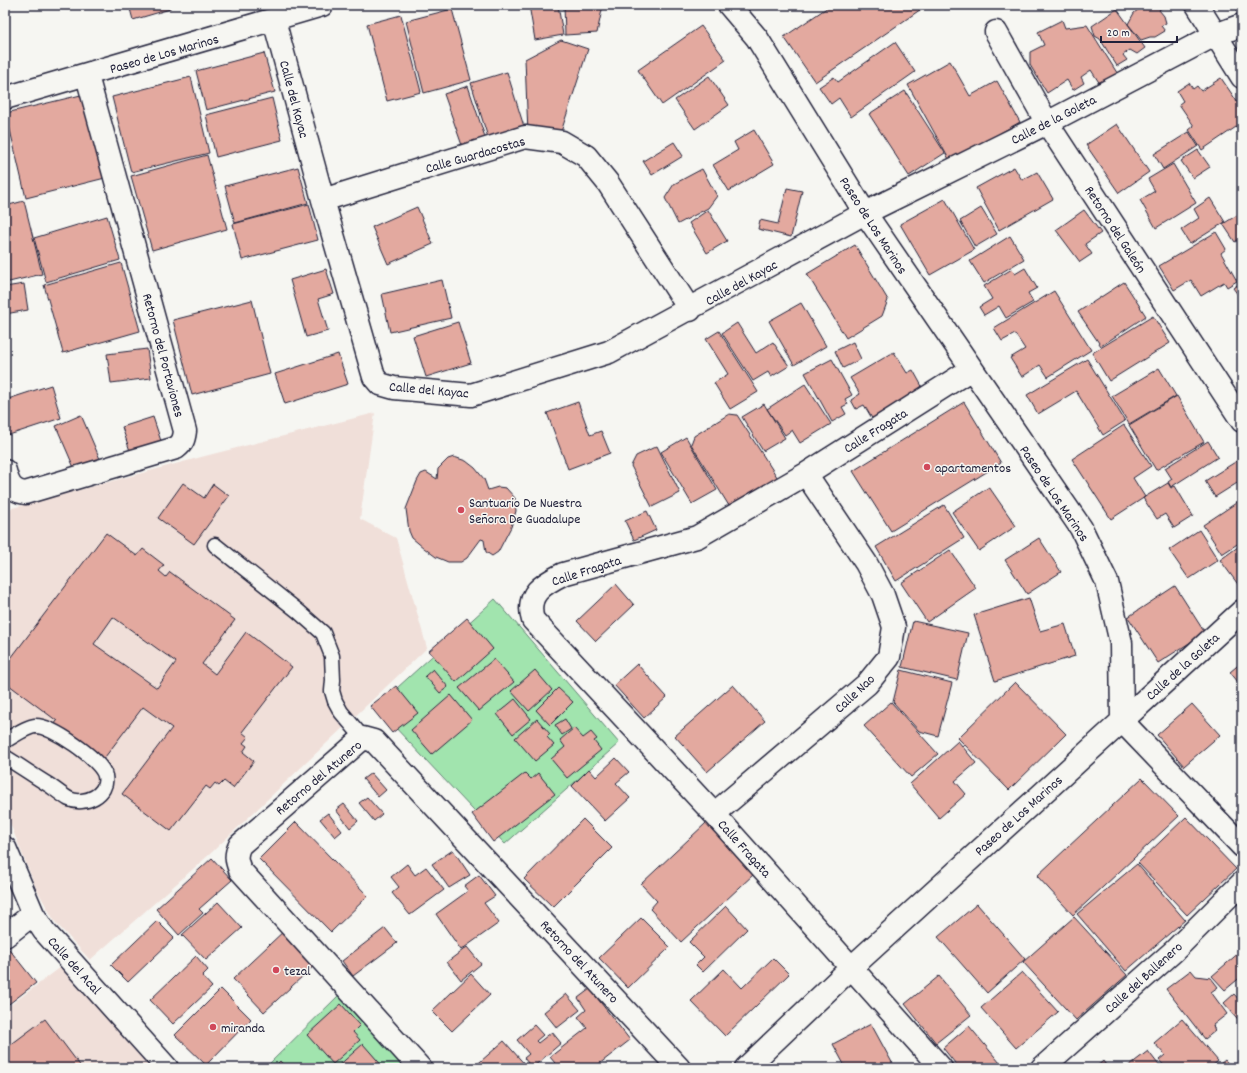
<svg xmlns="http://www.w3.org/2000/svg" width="1247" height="1073" viewBox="0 0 1247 1073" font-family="Dekko,sans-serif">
	<rect width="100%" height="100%" fill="#f6f6f2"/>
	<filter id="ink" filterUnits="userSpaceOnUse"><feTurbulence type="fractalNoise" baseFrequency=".025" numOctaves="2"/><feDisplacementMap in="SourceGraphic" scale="8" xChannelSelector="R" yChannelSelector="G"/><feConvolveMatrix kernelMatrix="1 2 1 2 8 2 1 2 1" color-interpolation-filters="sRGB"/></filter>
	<g filter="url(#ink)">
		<!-- built -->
		<path fill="#f0dfd9" d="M375,413l-15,106 36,19 31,110 -217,206 -120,106 -35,-38 -19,-34 -31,-77v-301l200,-54z
			M61,967l90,101h-146v-59z"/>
		<!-- green -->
		<path fill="#a1e4ae" stroke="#628374" d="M495,599l124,144 -114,101 -129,-137z
			M341,993l67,75h-143z"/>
		<!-- building -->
		<path fill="#e3a99f" stroke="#22223b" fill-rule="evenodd" d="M129,5h40l1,4 -37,11z
			M529,5h29l5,30 -28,5z
			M564,5h39l-6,28 -32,2z
			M831,5h96l-112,77 -31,-45z
			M1144,5h21l-6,5 5,6 2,7 -5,3 4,5 -10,6h-5l-9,3 -13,-16 6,-11z
			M452,9l19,71 -47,13 -18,-72z
			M1117,9l28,39 -8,6 -7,-4 -7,5 4,5 -10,6 -17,-27 -5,-3 -3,-10z
			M401,15l20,77 -34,9 -20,-77z
			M1062,20l3,8 22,-3 32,51 -17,11 -11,-17 -10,7 3,6 -11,7 -6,-10 -20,13 -17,-28v-13l14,-7 -6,-13z
			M701,26l25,34 -64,45 -24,-35z
			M561,40l27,9 -28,86 -32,-1 -3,-75z
			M895,42l20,30 -64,45 -12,-19 -8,6 -12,-17 15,-10 4,5z
			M264,53l11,39 -69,18 -10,-39z
			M950,61l20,35 27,-15 23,41 -70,39 -42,-76z
			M507,72l19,61 -36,11 -19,-61z
			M709,76l20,29 -34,24 -20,-29z
			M191,77l18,76 -78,19 -19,-75z
			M1221,78l21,31v14l-40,27 -13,-20 5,-4 -15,-22 4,-3 -6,-10 12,-8 4,6 4,-3 4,5z
			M468,86l19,57 -23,8 -20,-57z
			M905,91l40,62 -36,23 -40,-62z
			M85,94l20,84 -79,20 -20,-85z
			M272,98l10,42 -66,17 -10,-42z
			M1117,124l32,48 -30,21 -33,-48z
			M754,130l20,34 -45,27 -16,-26 25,-15 -4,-8z
			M1189,132l9,14 -35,23 -9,-15z
			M674,142l9,14 -31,19 -9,-14z
			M1198,150l12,17 -17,11 -12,-17z
			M207,155l20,74 -75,21 -21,-74z
			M1173,164l23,39 -40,25 -16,-28 15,-9 -7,-12z
			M298,167l10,36 -73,20 -10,-37z
			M1014,167l8,13 15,-8 16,27 -54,31 -23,-42z
			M702,169l15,27 -9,12 -30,16 -13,-26 9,-14z
			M787,188l15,3 -11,46 -33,-8 2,-9 18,4z
			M1210,198l15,24 -35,22 -9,-14 18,-12 -5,-9z
			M945,199l29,51 -44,25 -30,-51z
			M24,201l18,73 -37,9v-77z
			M309,204l9,36 -76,20 -9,-36z
			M417,207l16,37 -45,20 -16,-37z
			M981,208l16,26 -22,13 -15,-26z
			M708,210l19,31 -20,12 -18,-30z
			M1084,210l17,23 -16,11 7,10 -12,8 -24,-32z
			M1242,212v25l-7,5 -12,-18z
			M107,216l13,44 -74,22 -12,-44z
			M1216,232l10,17 -5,4 16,28 -10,6 -3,-5 -23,14 -10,-16 -17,10 -15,-24z
			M1010,236l14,23 -40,24 -14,-22z
			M855,245l33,55 -6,16 -36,22 -39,-64z
			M121,263l19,68 -77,22 -19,-68z
			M1025,268l12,20 -9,5 5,9 -27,16 -7,-12 -15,9 -5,-8 13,-8 -8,-13 28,-17 3,5z
			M326,269l8,25 -16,5 10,32 -22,6 -16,-57z
			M442,280l9,38 -61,14 -8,-38z
			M1124,282l22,34 -45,30 -23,-34z
			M1242,282v16l-1,1 -8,-11z
			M24,284l4,26 -23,4v-27z
			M1054,291l37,59 -43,27 -8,-12 -18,12 -12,-19 15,-9 -10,-15 -13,7 -8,-13z
			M252,300l18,74 -78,21 -19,-75z
			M801,303l25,43 -32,19 -25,-44z
			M1153,316l17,27 -61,38 -17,-28z
			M458,322l13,41 -45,14 -13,-41z
			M737,323l19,30 17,-11 16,24 -18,11 -3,-5 -15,9 -31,-48z
			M719,331l39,61 -28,17 -16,-26 14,-9 -22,-35z
			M853,342l8,17 -18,9 -8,-17z
			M147,349l4,29 -40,5 -4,-29z
			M894,352l13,21 6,-3 11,20 -51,30 -9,-15 -8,4 -5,-9 9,-6 -10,-16z
			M338,354l10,30 -63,20 -10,-30z
			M832,359l20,36 -7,4 3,5 -6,3 4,7 -14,8 -27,-49z
			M1087,359l38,62 -22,14 -27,-44 -38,23 -11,-19z
			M1159,368l17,28 -47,28 -17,-28z
			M805,384l26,40 -31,19 -8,-13 -7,5 -18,-26z
			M51,385l10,33 -52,17 -4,-12v-23z
			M1177,396l27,46 -48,28 -27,-45z
			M578,402l12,33 11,-4 9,22 -42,16 -21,-56z
			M964,402l37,61 -110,68 -38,-60z
			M764,404l21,34 -22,13 -21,-34z
			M729,414l8,1 42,65 -45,34 -43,-70 3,-8z
			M81,415l19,44 -25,11 -19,-44z
			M153,417l10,30 -31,10 -10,-30z
			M1124,425l27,41 -18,12 12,19 -34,22 -39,-60z
			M686,437l31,53 -25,14 -31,-52z
			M1208,441l10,16 -47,30 -3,-5 4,-3 -7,-11z
			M657,446l23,47 -28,14 -21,-41 5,-10z
			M454,457l12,4 9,7 9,11 4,11 10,-3 8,1 9,10 1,13 -5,16 -13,25 -6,4 -6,-4 -2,-12 -3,-1 -14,19 -6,4h-13l-12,-5 -12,-9 -12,-10 -3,-7 -3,-22 11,-28 4,-7 5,-2 11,7 1,-10 10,-10z
			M1240,459l2,3v18l-27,17 -10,-16z
			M183,483l21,15 9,-14 16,12 -35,48 -36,-26z
			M1168,483l3,5 4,-2 18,30 -19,12 -9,-14 -8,5 -14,-21z
			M989,487l27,39 -37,25 -27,-39z
			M1242,499v42l-20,13 -19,-29z
			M944,505l20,33 -68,43 -20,-34z
			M647,511l9,19 -22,10 -9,-19z
			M1199,530l19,30 -29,19 -20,-29z
			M106,533l31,23 6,-7 21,16 -5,6 7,6 4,-5 65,48 -33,44 13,10 31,-42 46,35 -50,65 6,5 -5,6 4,3 -4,6 11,9 -21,27 -9,-7 -5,5 -4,-3 -5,6 -4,-3 -35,45 -49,-37 50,-66 -29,-21 -41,54 -48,-36 3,-4 -52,-39v-16zM113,617l63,45 -19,26 -63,-44z
			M1039,538l22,34 -34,22 -22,-34z
			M1242,544v41l-2,2 -20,-27z
			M950,550l26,38 -49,34 -26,-39z
			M616,584l18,21 -38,36 -19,-20z
			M1175,586l30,47 -47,30 -30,-46z
			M1029,598l11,33 25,-7 10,32 -80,25 -21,-66z
			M467,618l26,31 -37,33 -27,-31z
			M913,621l55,12 -11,47 -55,-13z
			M494,659l20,23 -35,29 -20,-23z
			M1242,662v25l-12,-15z
			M637,664l30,33 -23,21 -30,-33z
			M433,669l15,18 -8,6 -15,-17z
			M535,670l17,20 -23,21 -18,-20z
			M901,670l51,13 -14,53 -19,-5 -26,-29z
			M1015,682l51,52 -57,56 -51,-52z
			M733,685l32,36 -58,51 -32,-36z
			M396,686l22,27 -26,20 -22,-27z
			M558,688l15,14 -23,23 -14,-15z
			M451,695l21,25 -40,34 -21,-24z
			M515,699l16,20 -18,15 -16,-20z
			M891,702l47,52 -27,23 -47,-51z
			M1192,704l28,31 -36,31 -27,-31z
			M537,719l13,15 -3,3 7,8 -19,16 -20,-23z
			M565,719l6,10 -9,6 -7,-10z
			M574,728l9,10 8,-6 6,7 -3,2 7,9 -34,28 -16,-19 14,-12 -5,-7z
			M958,741l18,22 -21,18 11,13 -27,24 -29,-34z
			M616,758l13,14 -13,11 14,15 -25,23 -33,-35 17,-17 7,8z
			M371,773l15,17 -8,7 -15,-18z
			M525,773l6,6 7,-6 17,21 -62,48 -21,-28z
			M1142,778l37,38 -106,99 -36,-39z
			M367,797l15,17 -8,7 -15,-18z
			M344,804l14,17 -8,7 -14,-18z
			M328,813l14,18 -7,6 -15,-18z
			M1186,817l50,52 -49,46 -49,-52z
			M583,819l29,29 -59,59 -29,-28z
			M296,822l72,74 -37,36 -72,-73z
			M706,823l48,51 -73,68 -31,-33 7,-8 -16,-17z
			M453,850l17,25 -21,13 -17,-24z
			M212,858l20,22 -33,29 4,4 -24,22 -23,-26z
			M407,864l8,11 11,-8 18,23 -34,25 -18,-22 7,-6 -8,-10z
			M1137,864l48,56 -59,51 -49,-57z
			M479,875l16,21 -11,7 15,20 -38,27 -25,-36 32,-23 -4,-5z
			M218,902l24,26 -36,32 -24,-25z
			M977,904l48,55 -38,34 -49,-56z
			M726,906l21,23 -44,43 -7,-7 8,-8 -15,-15z
			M1074,917l53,58 -51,45 -53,-58z
			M641,918l29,29 -42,41 -29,-30z
			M157,921l17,17 -46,44 -17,-17z
			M287,928l31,34 -54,50 -31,-33z
			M385,928l12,15 -44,33 -11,-15z
			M467,947l14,17 -20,16 -14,-18z
			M9,949l27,34 -31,24v-55z
			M1241,951l1,25 -17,14 -13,-14z
			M196,956l12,14 -6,6 10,11 -39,37 -23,-24z
			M773,958l16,16 -64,62 -34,-35 33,-32 18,19z
			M1191,970l5,6 15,2 7,9 -7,5 16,22 -14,11 2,6 -10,8 -39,-50z
			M1022,972l36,40 -42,36 -35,-40z
			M471,974l19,21 -38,36 -20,-20z
			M939,976l32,39 -35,28 -31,-39z
			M221,989l30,30 -45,46 -31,-30z
			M590,989l40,51 -36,28h-35l-9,-11 37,-29 -9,-11 8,-7 -8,-12z
			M566,994l14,16 -23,18 -13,-16z
			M1234,994l8,9v21l-18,-21z
			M341,1004l19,21 -7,7 7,8 -27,24 -26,-29z
			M45,1019l37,49h-77v-19z
			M1182,1019l36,42 -8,7h-44l-7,-8 6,-5 -11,-12z
			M871,1024l24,44h-49l-13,-24z
			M534,1025l9,10 -7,6 2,2 14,-11 9,11 -29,25 -8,-10 5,-4 -12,-14z
			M969,1026l31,37 -6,5h-35l-16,-20z
			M504,1041l24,27h-55z
			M363,1044l21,24h-48z
			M1148,1051l13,17h-35z
			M1225,1060l7,8h-17z
			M280,1061l6,7h-13z
			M1103,1061l5,7h-13z"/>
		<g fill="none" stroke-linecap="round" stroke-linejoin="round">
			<!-- service casing -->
			<g stroke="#22223b" stroke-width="17">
				<path id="service" d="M215,545l83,66 25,22 9,23 1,24 -1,11 3,10 6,11 22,26
					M5,741c8,-5 21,-14 30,-15 16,-1 67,34 70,50 4,19 -21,30 -36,23 -7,-4 -14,-10 -20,-14 -15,-9 -29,-19 -44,-28"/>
			</g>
			<!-- minor casing -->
			<g stroke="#22223b" stroke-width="25">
				<path id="minor" d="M729,5l28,33 108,175 216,315 26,54 14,61 1,78 -270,246 -106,101
					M1197,5l45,72
					M274,20l49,180 51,177 6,7 14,4 77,7 138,-43 256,-139 182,-90 168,-88 27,-10
					M996,32l51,91 195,298
					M5,98l317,-93
					M323,200l202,-63 37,5 24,14 22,27 82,127
					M5,471c3,12 6,20 20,22l151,-45c7,-5 8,-9 9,-17l-98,-355
					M1242,611l-120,110 120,125
					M714,814l153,-130 22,-27 5,-30 -11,-32 -17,-32 -60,-89
					M5,848l28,66 11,17 123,137
					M5,936l28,-22
					M420,1068l-180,-198c-4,-10 -5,-15 0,-25l123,-107 11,3 305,327
					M941,1068l-227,-254 -181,-194c-8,-26 10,-36 30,-46l134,-37 109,-63 164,-104
					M1042,1068l132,-117 68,-68"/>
			</g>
			<!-- service -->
			<use href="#service" stroke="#f6f6f2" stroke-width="14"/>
			<!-- minor -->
			<use href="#minor" stroke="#f6f6f2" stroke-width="22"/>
		</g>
	</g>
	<!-- markers -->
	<g fill="#d1495b" stroke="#f6f6f2" stroke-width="1.5">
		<circle cx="927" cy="467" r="4"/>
		<circle cx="461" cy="510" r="4"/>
		<circle cx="276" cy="970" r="4"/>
		<circle cx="213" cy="1027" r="4"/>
	</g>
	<g text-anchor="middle" stroke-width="3" stroke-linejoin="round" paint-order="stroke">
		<!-- street labels -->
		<g font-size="14" fill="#22223b" stroke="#f6f6f2">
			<text transform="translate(164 53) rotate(-16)" y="5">Paseo de Los Marinos</text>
			<text transform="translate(295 99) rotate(75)" y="5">Calle del Kayac</text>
			<text transform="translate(1053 119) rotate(-27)" y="5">Calle de la Goleta</text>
			<text transform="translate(475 154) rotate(-16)" y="5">Calle Guardacostas</text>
			<text transform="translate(874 225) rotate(57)" y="5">Paseo de Los Marinos</text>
			<text transform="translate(1116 229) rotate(57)" y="5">Retorno del Galeón</text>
			<text transform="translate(741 282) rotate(-29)" y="5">Calle del Kayac</text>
			<text transform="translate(164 355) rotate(75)" y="5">Retorno del Portaviones</text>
			<text transform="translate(429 389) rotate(5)" y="5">Calle del Kayac</text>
			<text transform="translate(875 430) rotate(-32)" y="5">Calle Fragata</text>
			<text transform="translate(1055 493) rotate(56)" y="5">Paseo de Los Marinos</text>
			<text transform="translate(586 570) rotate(-18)" y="5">Calle Fragata</text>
			<text transform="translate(1182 666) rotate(-42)" y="5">Calle de la Goleta</text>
			<text transform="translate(854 693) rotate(-43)" y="5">Calle Nao</text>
			<text transform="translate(318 777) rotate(-40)" y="5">Retorno del Atunero</text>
			<text transform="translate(1018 815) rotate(-42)" y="5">Paseo de Los Marinos</text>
			<text transform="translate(745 848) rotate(48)" y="5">Calle Fragata</text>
			<text transform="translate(580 961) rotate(47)" y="5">Retorno del Atunero</text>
			<text transform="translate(75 965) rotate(48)" y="5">Calle del Acal</text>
			<text transform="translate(1143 977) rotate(-42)" y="5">Calle del Ballenero</text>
		</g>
		<!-- poi labels -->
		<g font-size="14" fill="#22223b" stroke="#f6f6f2" text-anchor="start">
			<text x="935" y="472">apartamentos</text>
			<text x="469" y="507">Santuario De Nuestra<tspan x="469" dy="16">Señora De Guadalupe</tspan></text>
			<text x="284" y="975">tezal</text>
			<text x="221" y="1032">miranda</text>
		</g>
	</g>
	<!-- margin -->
	<rect width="1247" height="1073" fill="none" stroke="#f6f6f2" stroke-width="20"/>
	<rect x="10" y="10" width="1227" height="1053" fill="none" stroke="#22223b" stroke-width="1.5" filter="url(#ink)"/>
	<!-- scale -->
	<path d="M1101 36v6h76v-6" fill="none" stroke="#22223b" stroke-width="2"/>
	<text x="1107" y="36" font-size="12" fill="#22223b" stroke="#f6f6f2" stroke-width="3" paint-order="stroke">20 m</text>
</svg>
